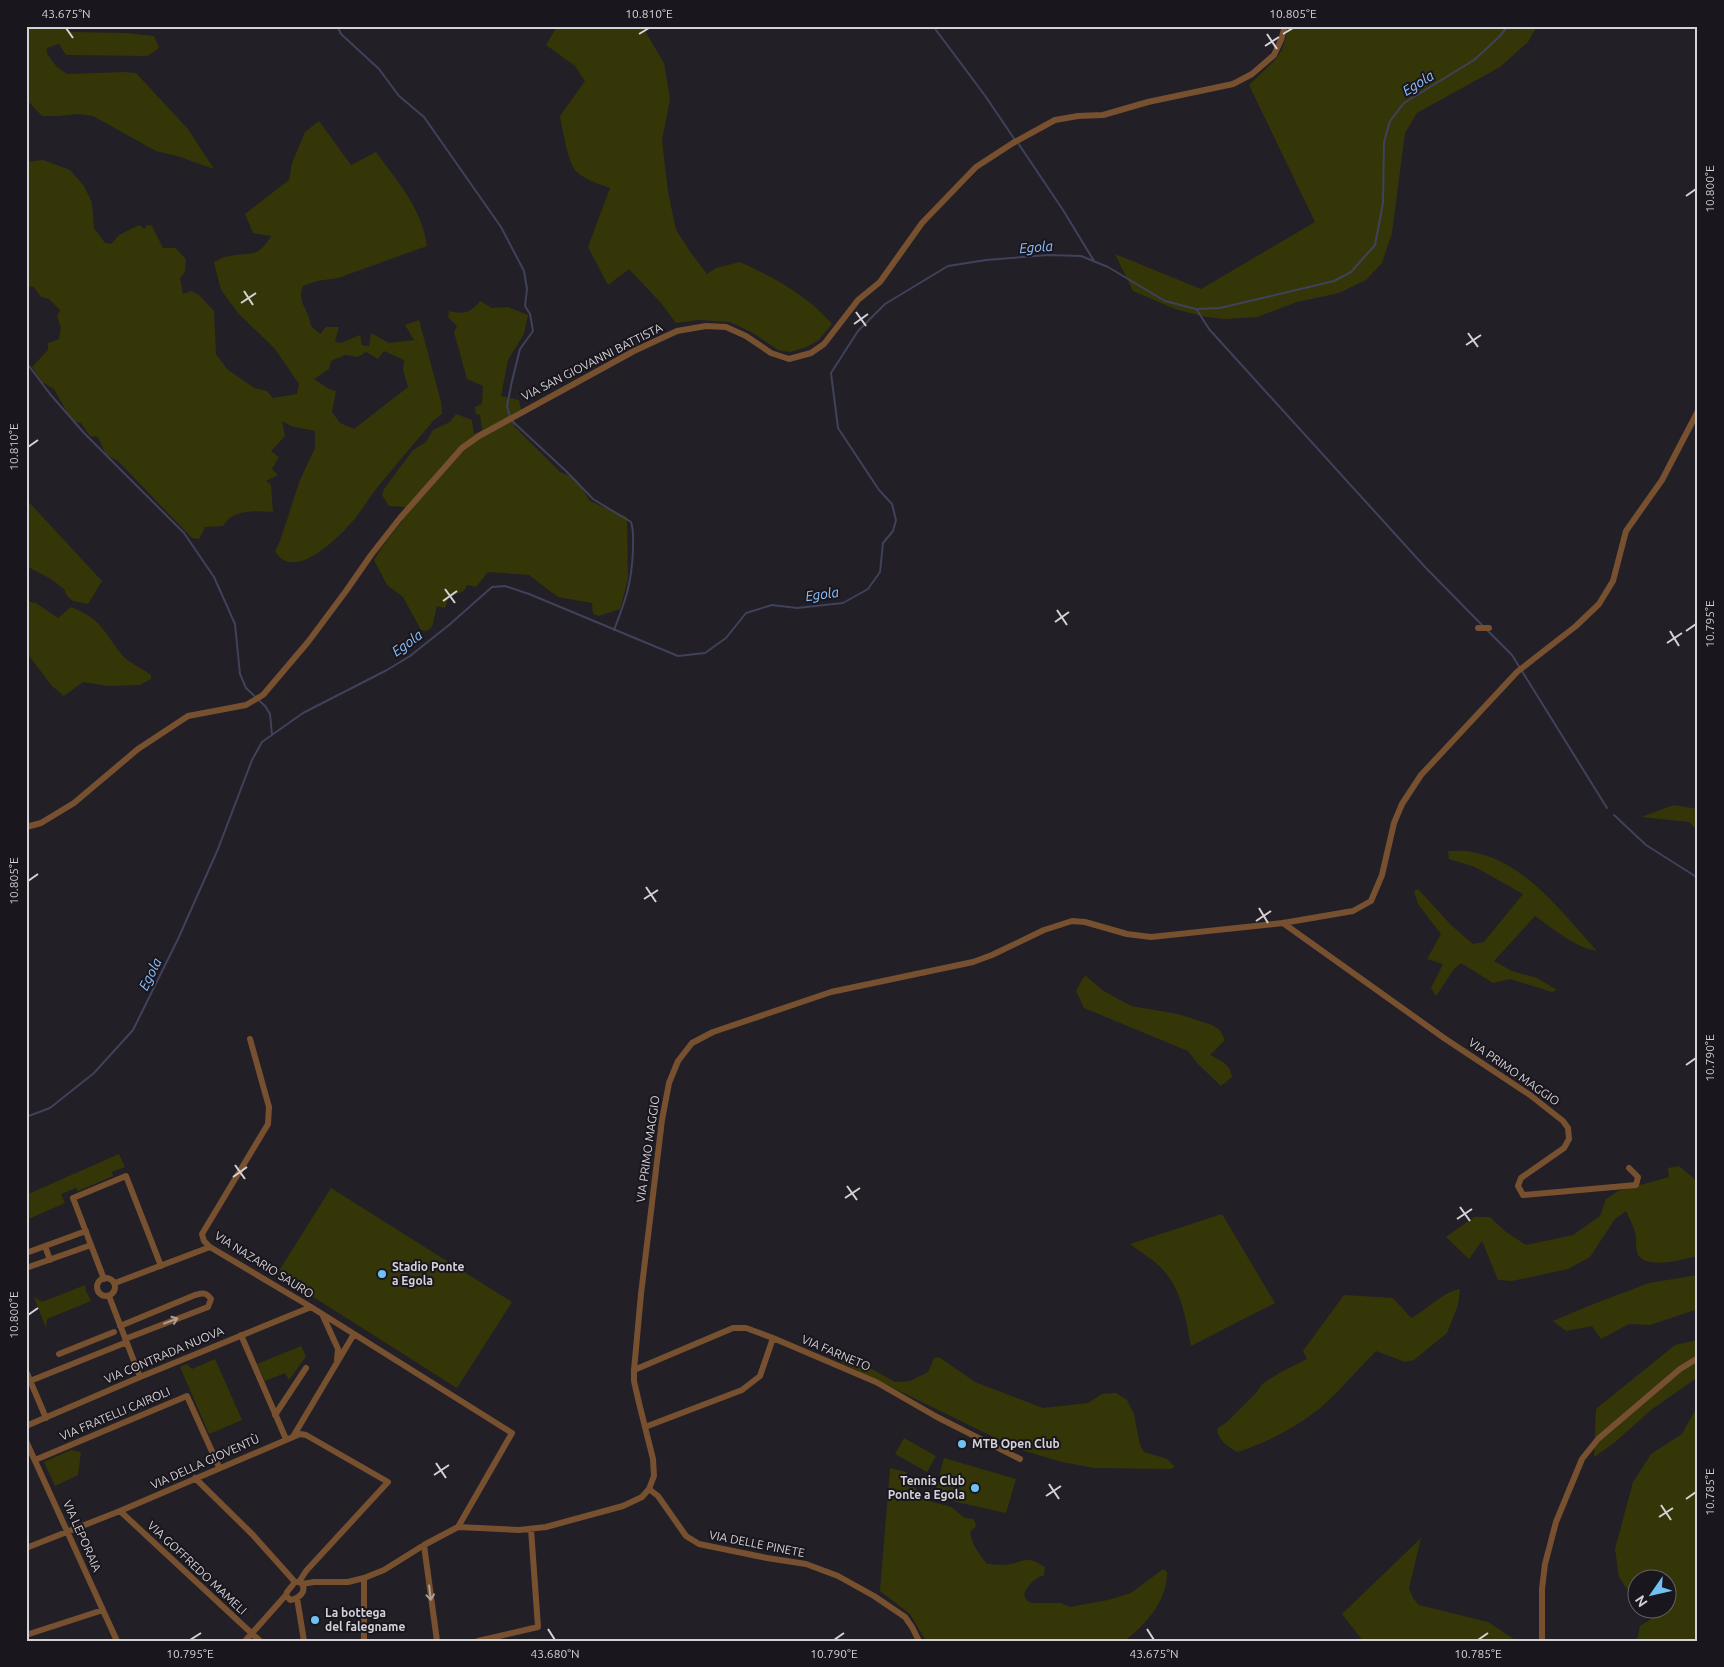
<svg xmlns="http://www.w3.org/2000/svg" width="1724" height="1667" viewBox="0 0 1724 1667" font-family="Ubuntu,sans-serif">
	<rect width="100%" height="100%" fill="#221f26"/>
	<!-- green -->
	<path fill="#353608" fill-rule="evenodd" d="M26,26h33l12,6 55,1 28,3 5,12 -11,8 -82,-1 -7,-11 -12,4v6l10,13 10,7 57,-2 12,1 52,56 26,40 -37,-13 -21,-5 -63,-35 -16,-2 -18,2h-17l-16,-17 2,-9 -2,-7z
		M557,26h85l22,37 6,36 -8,41 6,52 8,38 15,23 16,21 9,-6 24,-6c35,16 67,33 92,62l-14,17 -14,7 -14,4 -12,-2 -25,-17 -23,-11 -32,-2 -22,3 -15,-20 -32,-34 -21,16 -20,-38 22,-59c-10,-4 -28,-9 -35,-18 -7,-9 -13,-42 -15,-54l25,-35 -10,-15 -29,-21z
		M1289,26h248l-9,16 -28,25 -83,46 -12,20 -13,100 -10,30 -16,17 -27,13 -42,9 -40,15 -32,2 -19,-2 -31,-8 -42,-18 -18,-37 86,35 114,-67 -66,-137 25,-24 8,-11z
		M319,121l32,44 25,-13c21,29 46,56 51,94l-89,32 -21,3 -14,5c-7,16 6,23 8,40l9,8 6,-7h13l-4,15 6,1 19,-8 2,10 7,1 2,-13 18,10 25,-3 -9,-15 14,-5 22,82 1,12 -8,6c-19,23 -39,45 -57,68 -9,11 -16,24 -25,34 -15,17 -59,61 -77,29l5,-10 20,-61 15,-32v-17l-24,-5 -9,-5 3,15 -14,15 8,6 -7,12 6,6 -12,6 5,4 2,27c-18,-1 -40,-3 -50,14l-18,1 -6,12 -7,-1 -74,-77 -12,-6 -8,-18 -8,-1 -9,-13 -9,-2 -18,-32 -12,-7 -10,-15 16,-17v-7l11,-4 2,-11 -4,-12 3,-6 -11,-11 -8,-2 -7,-10 -8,-1v-124l17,-2 27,10 14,16 8,17 2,25 11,15 6,1 8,-9 20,-10 6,4 1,-4 6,1 11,22h12l11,11 -1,13 -5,6 3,16 8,-3 8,4 15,16 2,43 11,15 27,19 13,3 6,7 24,-4 2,-10 -24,-35 -37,-36 -17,-23 -7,-28c3,-1 7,-4 11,-5 22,-6 32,4 46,-21l-18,-3 -8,-19 44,-34 3,-17 13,-31zM384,351l20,9 -1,10 5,17 -54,42 -14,-6 -8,-11 4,-21 -7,-2 -15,-10 15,-10 2,-8 14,-6 13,2 8,-5 12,7z
		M480,301l12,7 16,-1 20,8 -4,19 -16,26 -7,36 18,4 3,14 -7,5 -1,7 46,46 15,6 15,23 37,16 1,62 -8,30 -21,7 -6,-2 -1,-11 -34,-6 -29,-22 -41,-3 -12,15 -9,-2 -3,6 -15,6 -4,11 -8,-2 -5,21 -5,4 -6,-1 -18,-33 -16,-12 -13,-25 8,-13 20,-26 3,-14 -16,-1 -7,-11 2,-6 29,-39 13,-8 7,-12 17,-8 6,-8 16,6 2,14 8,-4 -2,-15 -4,-1 -1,-7 7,-3 1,-18 -16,-7 -13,-47 3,-6 -9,-9 1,-6c15,3 21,3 31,-10z
		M26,499l76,82 -14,23 -15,-3 -6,-5 -3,-7 -13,-10 -25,-13z
		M26,601l10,2 22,15 13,-11c32,13 32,24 51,48 6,7 21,14 29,20v4l-11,6 -32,1 -25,-4 -19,14 -12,-10 -26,-34z
		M1674,805l24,4v22l-9,-9 -48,-5z
		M1448,851c8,0 16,-1 24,1 53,9 91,62 125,99 -23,-4 -43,-22 -62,-35l-41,45 18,10 25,7 20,12 -5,2 -42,-13 -17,4 -32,-20 -7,6 -18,27 -5,-8 12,-24 -16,-5 14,-25 -23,-30 -4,-13 4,-2 34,37 21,18 11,-2 39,-48 -48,-27 -26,-8z
		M1086,976l16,14 29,16 47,8 34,11 8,5 5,10 -15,15c11,6 20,8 22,22l-11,9 -23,-22 -10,-13 -104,-43 -8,-17 7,-13z
		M119,1154l6,13 -13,5 1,4 -35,15 -2,-3 -15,6 4,9 -39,17v-25z
		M1679,1166l19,16v74c-14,3 -50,14 -60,-1 -3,-6 -1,-16 -3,-23 -2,-7 -6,-14 -9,-21l-11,8 -25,38 -22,12 -56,12 -14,-1 -16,-39 -13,18 -23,-22 28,-20h16l16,15 20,13 47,-10 27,-19 6,-17 12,-8 51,-14 -1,-9z
		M331,1188l181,114 -55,86 -180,-114z
		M1222,1214l53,89 -84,43c-5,-26 -9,-55 -27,-75 -9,-11 -23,-18 -34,-27z
		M1698,1275v34l-48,16 -21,-1 -28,15 -9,-13 -26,5 -13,-10 33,-14 63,-24z
		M85,1285l1,6 5,10 -44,18 -1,9 -12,-31 8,5z
		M1460,1289l-2,16 -11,28 -33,27 -9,2 -29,-11c-19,19 -37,41 -57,58 -24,19 -53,34 -82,43 -10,-6 -18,-11 -20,-23l11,-8 29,-29 5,-8 19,-12 26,-13 -4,-8 41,-56 49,3 18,20c16,-8 33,-27 49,-29z
		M1698,1340v37l-47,33 -37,33 -20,14 2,-48 79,-64z
		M301,1346l5,10 -17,24 -4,-7 -20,8 -8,-17z
		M939,1357l36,25 68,26 45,-5 14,-9 14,-1 11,7 7,14 6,31 4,7 23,7 8,8 -4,2 -77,-1 -32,-6 -44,-13 -178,-87 2,-4 19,5 34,19 15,-1 18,-9 6,-14z
		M215,1359l27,61 -33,14 -29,-67 7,-3 5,5z
		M1698,1405v236h-61l3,-15 11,-7 1,-9h14v-30h-30v16l-7,-4 -10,-15 -4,-28 18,-67 18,-28 31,-20z
		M904,1438l32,18 -9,16 -32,-18z
		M71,1450l10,2 -3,23 -23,11 -11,-24z
		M944,1458l72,21 -10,34 -72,-16z
		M890,1468l16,4 16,27 29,8 14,11 9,1 2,7 -6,6c2,13 9,22 17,32 5,0 11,1 16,1 21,-1 20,-12 42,2l-1,8c-11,4 -15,9 -20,19l2,6 6,3h29l9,4 38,-7 23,-7 32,-24 4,3c0,29 -20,51 -42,69h-199l-16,-27 -30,-23z
		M1421,1538l-12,50 4,10 6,7 69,17 29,19h-154l-21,-27z"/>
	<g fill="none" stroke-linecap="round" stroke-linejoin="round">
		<!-- stream -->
		<path stroke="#40415a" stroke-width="2" d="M337,26l4,8 38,35 20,27 25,21 77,110 23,44 3,18 -2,17 5,8 3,17 -13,18 -8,32 -5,25 4,14 55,51 27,28 38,23c3,9 2,17 2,27 -1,33 -7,50 -19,81
			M933,26l53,71 29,43
			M1018,143l45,67 31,51
			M1197,310l12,19 216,238 57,58
			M26,362l24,32 34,39 100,100 30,44 21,47 5,50 6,14 19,18 5,8 2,21
			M1487,630l25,25 95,153
			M1614,815l32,30 52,33
			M26,1117l24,-9 44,-35 39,-43 45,-91 40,-90 34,-89 10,-18 41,-29 84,-43 23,-14 39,-31 43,-38 13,-1 24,8 149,62 27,-3 21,-15 20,-25 26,-8 25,3 46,-5 25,-14 12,-17 3,-29 10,-12 3,-11 -4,-16 -13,-14 -41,-62 -7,-55 27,-42 27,-27 63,-38 38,-6 62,-5 33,1 27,11 57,34 31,8 24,-1 114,-27 17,-9 24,-27 8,-42 1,-61 6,-21 14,-18 70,-43 25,-23 9,-11"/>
		<!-- minor -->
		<path stroke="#77502f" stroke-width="6" d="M1478,628h11
			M26,827l15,-4 33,-20 64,-54 50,-33 58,-11 17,-10 45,-53 38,-51 25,-36 29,-37 62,-70 17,-12 155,-85 43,-20 29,-5 20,1 20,9 25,17 18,6 22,-6 13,-9 34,-44 22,-18 42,-59 54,-56 37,-24 42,-23 23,-4 25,-1 45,-13 85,-18 19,-10 22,-19 7,-15 4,-14
			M1283,923l161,115 86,57 33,26 5,7 1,11 -5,9 -43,30 -3,8 5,9 113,-10 2,-8 -9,-9
			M250,1039l19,68 -1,17 -66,110 2,7 6,6 101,60 201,126 -54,94
			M45,1246l5,14
			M26,1253l60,-22
			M26,1268l65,-23
			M97 1287a9 9 0 1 1 18 0a9 9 0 1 1-18 0Z
			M104,1279l-31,-81 53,-22 35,90
			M115,1283l95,-36
			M109,1296l31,81
			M323,1316l15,33 -1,11
			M120,1326l75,-31c8,-2 11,-3 16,4l-3,8 -83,32
			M241,1335l45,104
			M59,1354l55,-22
			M634,1370l99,-42h13l27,10 103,44 61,35 83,42
			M26,1371l20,47
			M30,1381l97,-39
			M275,1415l31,-47
			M26,1426l114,-49 171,-70
			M645,1427l97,-37 18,-14 13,-38
			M294,1435l60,-101
			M26,1441l91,200
			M35,1460l152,-64 32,71
			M195,1478l57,56 43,48
			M649,1489l9,7 28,40 13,8 68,14 39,6 32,12 36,20 31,21 7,10 7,14
			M120,1511l140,130
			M424,1545l13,96
			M26,1548l94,-37 180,-77 6,1 82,47 -82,89 -7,11
			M295,1582h4l3,2 12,-2h34l16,-4 20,-8 40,-25 34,-18 61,3 27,-3 77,-21 19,-9 7,-8 5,-13 -1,-17 -14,-56 -5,-22v-11l7,-76 21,-174 7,-37 9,-22 14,-18 21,-11 118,-40 142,-30 19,-7 52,-25 28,-9 13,1 42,12 24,3 132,-14 70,-12 18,-10 11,-26 12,-52 8,-19 19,-29 96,-103 59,-46 23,-22 14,-23 13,-50 36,-51 36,-69
			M295,1582l-8,10 -1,3 4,5c8,-1 17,-8 12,-16
			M297,1598l7,43
			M26,1635l77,-25
			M245,1641l41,-46
			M364,1641v-63
			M478,1641l60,-14 -7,-98
			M1542,1641v-52l3,-25 11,-42 26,-63 16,-20 82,-70 18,-11"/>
	</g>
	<!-- one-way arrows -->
	<defs><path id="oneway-shaft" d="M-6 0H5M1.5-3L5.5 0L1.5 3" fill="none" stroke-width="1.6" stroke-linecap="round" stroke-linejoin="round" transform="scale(1.25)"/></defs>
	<g stroke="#af9e94">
		<use href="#oneway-shaft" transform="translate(171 1321) rotate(-21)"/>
		<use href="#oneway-shaft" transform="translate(430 1593) rotate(83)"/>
	</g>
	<!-- ticks -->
	<path fill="none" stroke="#d4d2d7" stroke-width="2" d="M66,28l7,10M639,34l10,-6M1267,34l10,15M1283,34l10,-6M1265,46l14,-9M1686,196l10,-7M244,291l9,14M241,303l15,-10M856,312l10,14M854,324l14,-10M1468,333l10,14M1466,345l15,-10M28,447l10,-7M445,589l10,14M443,601l14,-10M1057,610l10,15M1055,622l14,-10M1670,631l9,15M1686,631l10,-7M1667,643l15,-10M28,881l10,-7M646,887l10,15M644,899l14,-9M1259,908l9,15M1256,921l15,-10M1686,1065l10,-7M235,1165l10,14M233,1177l14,-10M847,1186l10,14M845,1198l15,-10M1460,1207l10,14M1457,1219l15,-10M28,1315l10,-7M436,1463l10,15M434,1475l15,-10M1049,1484l10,15M1046,1496l15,-10M1686,1499l10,-7M1661,1505l10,15M1659,1517l14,-9M548,1629l7,11M1147,1629l7,11M190,1640l11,-7M834,1640l10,-7M1478,1640l10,-7"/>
	<!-- markers -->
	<g fill="#6fc2f4" stroke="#19161d" stroke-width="2">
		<circle cx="382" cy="1274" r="5"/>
		<circle cx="962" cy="1444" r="5"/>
		<circle cx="975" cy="1488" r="5"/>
		<circle cx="315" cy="1620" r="5"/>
	</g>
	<g text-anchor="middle" stroke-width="4" stroke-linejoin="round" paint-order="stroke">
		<!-- street labels -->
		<g font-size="12" fill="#d4d2d7" stroke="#19161d">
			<text transform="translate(592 362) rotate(-27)" y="4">VIA SAN GIOVANNI BATTISTA</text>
			<text transform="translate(1514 1072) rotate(35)" y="4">VIA PRIMO MAGGIO</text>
			<text transform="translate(648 1149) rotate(-82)" y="4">VIA PRIMO MAGGIO</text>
			<text transform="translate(264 1265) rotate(32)" y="4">VIA NAZARIO SAURO</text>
			<text transform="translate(836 1353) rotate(23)" y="4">VIA FARNETO</text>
			<text transform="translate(164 1355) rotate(-23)" y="4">VIA CONTRADA NUOVA</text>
			<text transform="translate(115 1414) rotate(-23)" y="4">VIA FRATELLI CAIROLI</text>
			<text transform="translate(205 1462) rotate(-24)" y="4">VIA DELLA GIOVENTÙ</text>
			<text transform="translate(82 1536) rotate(66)" y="4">VIA LEPORAIA</text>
			<text transform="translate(757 1544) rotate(11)" y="4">VIA DELLE PINETE</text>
			<text transform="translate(197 1568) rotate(43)" y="4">VIA GOFFREDO MAMELI</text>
		</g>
		<!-- poi labels -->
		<g font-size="12" font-weight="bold" fill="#d4d2d7" stroke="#19161d" text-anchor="start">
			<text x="392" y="1271">Stadio Ponte<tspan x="392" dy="14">a Egola</tspan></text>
			<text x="972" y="1448">MTB Open Club</text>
			<text x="965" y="1485" text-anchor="end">Tennis Club<tspan x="965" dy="14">Ponte a Egola</tspan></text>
			<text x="325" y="1617">La bottega<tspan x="325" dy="14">del falegname</tspan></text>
		</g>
		<!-- water labels -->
		<g font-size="14" font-style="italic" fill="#8fc2ff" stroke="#19161d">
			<text transform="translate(1418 83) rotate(-32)" y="5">Egola</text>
			<text transform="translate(1036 247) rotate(-4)" y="5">Egola</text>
			<text transform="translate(822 594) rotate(-8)" y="5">Egola</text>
			<text transform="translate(407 643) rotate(-36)" y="5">Egola</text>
			<text transform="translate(150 974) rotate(-64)" y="5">Egola</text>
		</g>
	</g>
	<!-- border -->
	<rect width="1724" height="1667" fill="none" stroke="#19161d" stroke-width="55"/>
	<!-- north arrow -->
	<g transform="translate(1652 1594) rotate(236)"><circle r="24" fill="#19161d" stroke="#646167"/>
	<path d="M0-4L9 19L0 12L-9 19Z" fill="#6fc2f4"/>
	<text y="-8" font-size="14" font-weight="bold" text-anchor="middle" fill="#d4d2d7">N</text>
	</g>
	<rect x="28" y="28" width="1668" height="1612" fill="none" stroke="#d4d2d7" stroke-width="2"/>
	<g font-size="12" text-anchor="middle" fill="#d4d2d7">
		<text x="66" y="18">43.675°N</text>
		<text x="649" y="18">10.810°E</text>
		<text x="1293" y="18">10.805°E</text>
		<text transform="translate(1710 189) rotate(-90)" y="4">10.800°E</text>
		<text transform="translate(14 447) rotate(-90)" y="4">10.810°E</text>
		<text transform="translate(1710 624) rotate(-90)" y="4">10.795°E</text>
		<text transform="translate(14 881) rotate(-90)" y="4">10.805°E</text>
		<text transform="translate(1710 1058) rotate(-90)" y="4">10.790°E</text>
		<text transform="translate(14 1315) rotate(-90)" y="4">10.800°E</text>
		<text transform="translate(1710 1492) rotate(-90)" y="4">10.785°E</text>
		<text x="190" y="1658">10.795°E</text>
		<text x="555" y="1658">43.680°N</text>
		<text x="834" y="1658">10.790°E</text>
		<text x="1154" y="1658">43.675°N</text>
		<text x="1478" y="1658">10.785°E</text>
	</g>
</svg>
